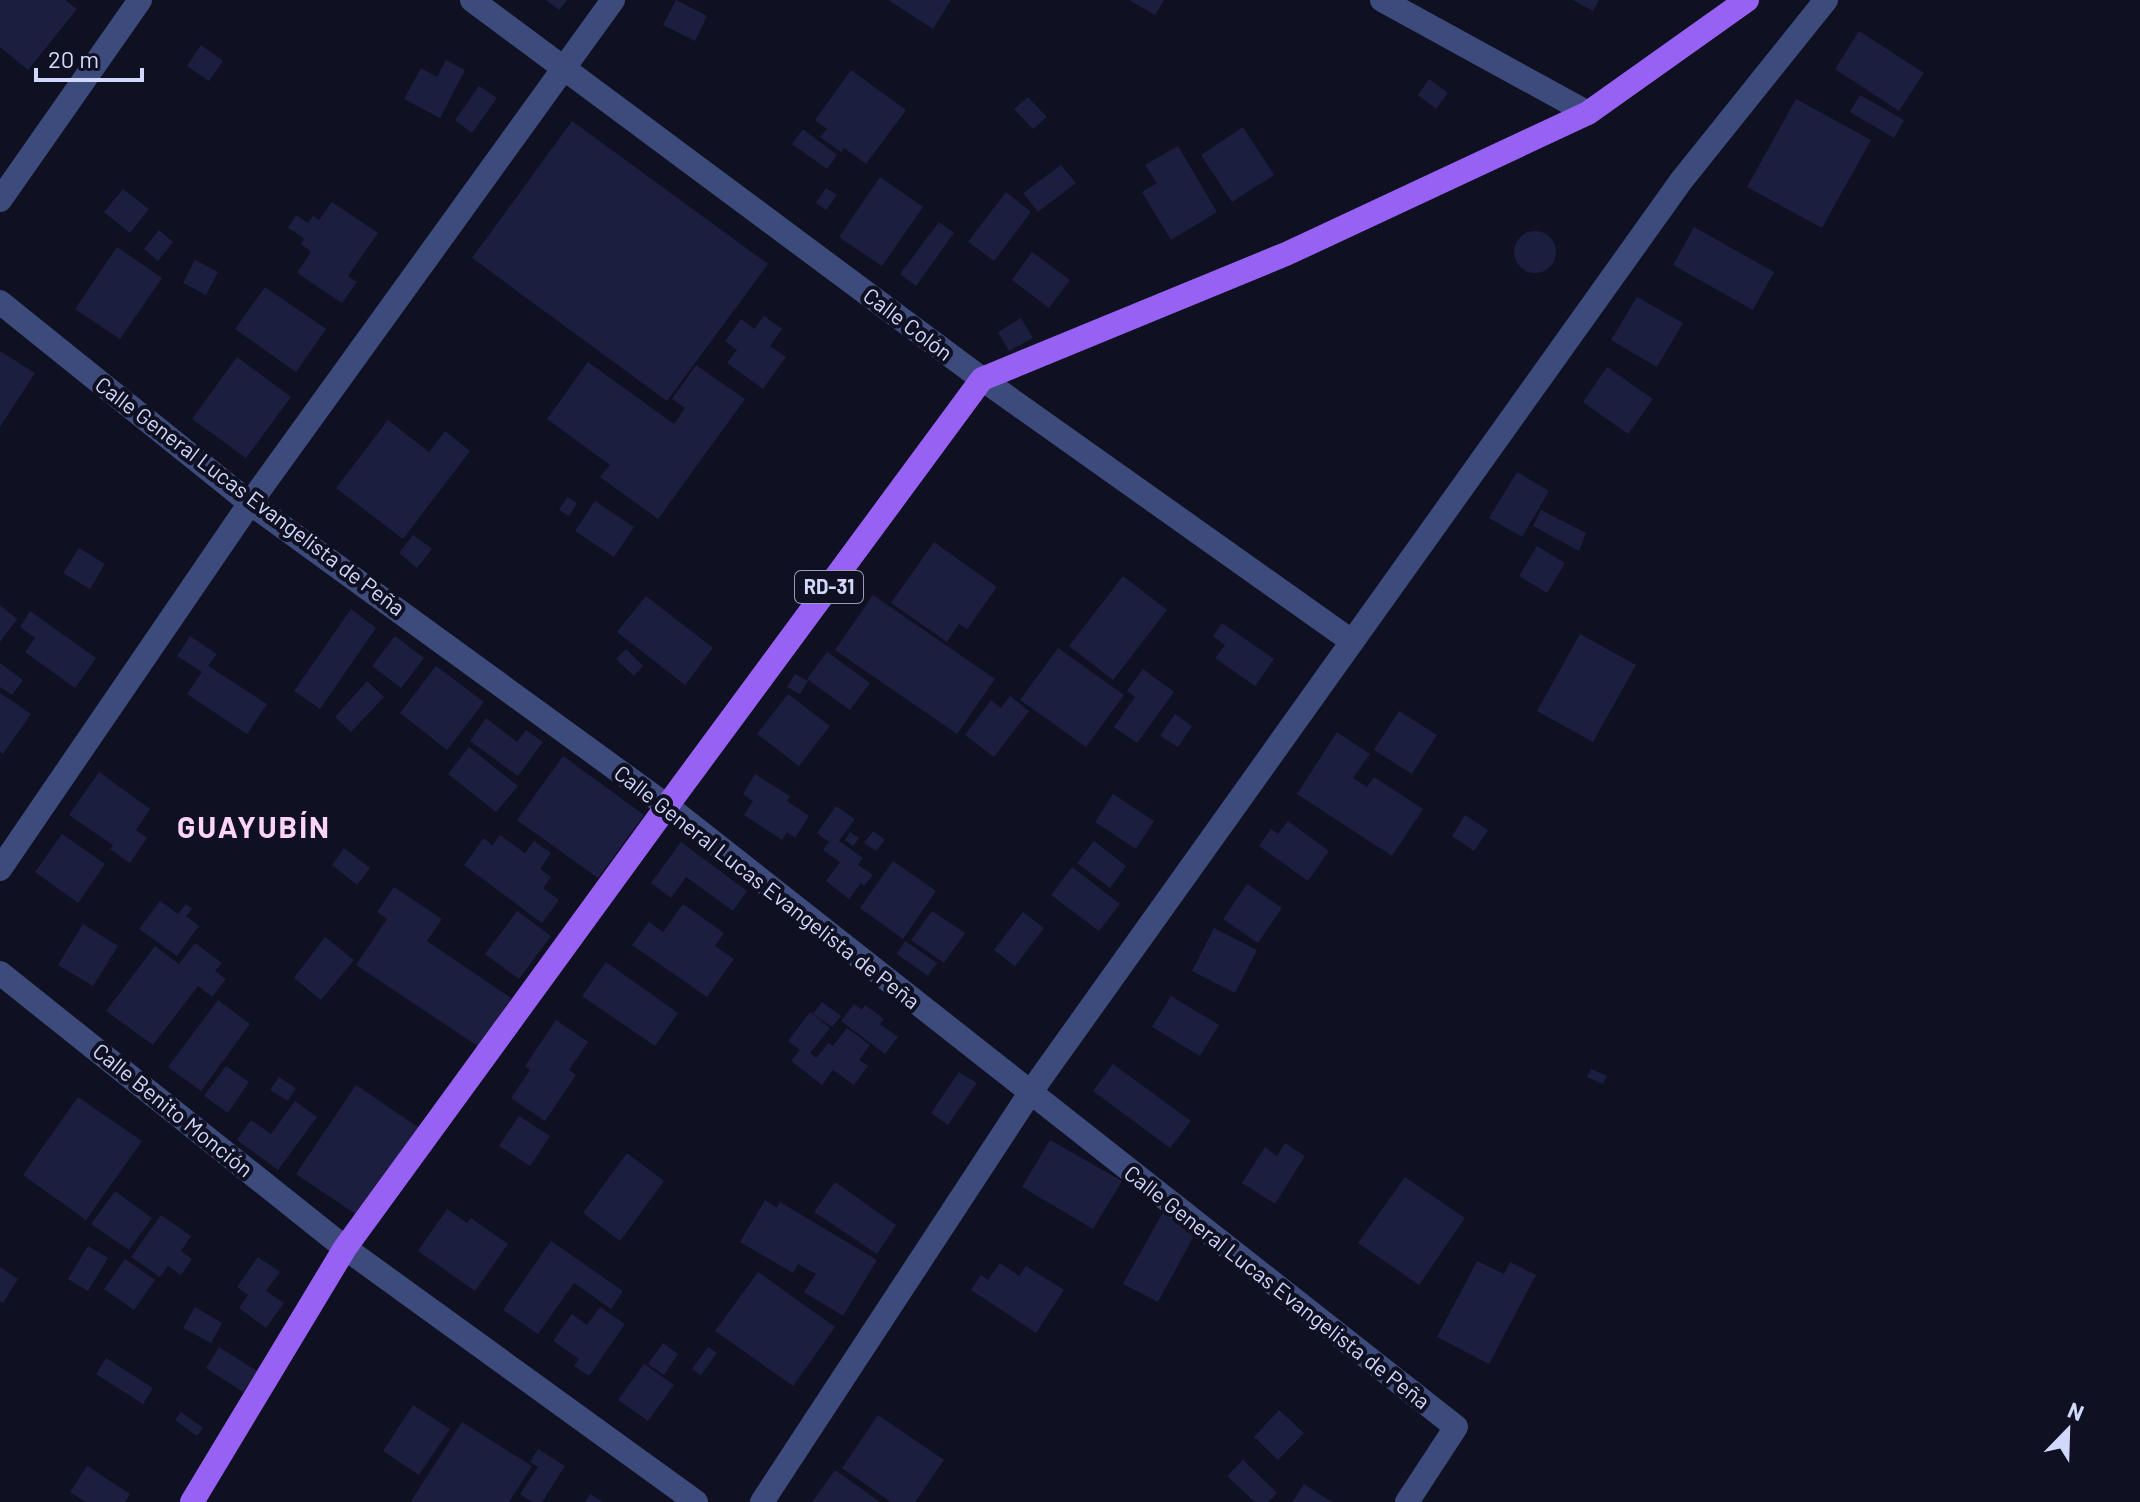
<svg xmlns="http://www.w3.org/2000/svg" width="2140" height="1502" viewBox="0 0 2140 1502" font-family="Barlow,sans-serif">
	<rect width="100%" height="100%" fill="#0f1021"/>
	<!-- building -->
	<path fill="#1c1e40" d="M0,0h65l12,9 -49,61 -28,-23z
		M546,0h21l-8,10z
		M676,0l31,16 -12,25 -32,-16z
		M888,0h63l-18,29z
		M1129,0h35l-9,15z
		M1573,0h26l-6,11z
		M1859,31l65,42 -25,38 -64,-42z
		M201,45l22,16 -14,20 -22,-15z
		M446,60l19,10 -25,48 -36,-19 17,-31 16,9z
		M851,70l55,40 -40,54 -22,-16 -3,4 -21,-15 7,-8 -12,-9z
		M1429,79l19,14 -12,16 -18,-14z
		M479,86l18,12 -25,35 -17,-13z
		M1860,95l44,25 -10,18 -44,-26z
		M1028,97l19,20 -14,12 -19,-20z
		M1796,99l75,41 -49,88 -75,-41z
		M572,121l196,143 -101,137 -195,-143z
		M1243,127l31,48 -42,27 -31,-47z
		M803,129l34,26 -10,14 -35,-25z
		M1178,146l39,66 -46,28 -29,-48 15,-9 -12,-18z
		M1061,165l15,18 -38,29 -15,-19z
		M880,177l43,30 -41,59 -43,-29z
		M826,188l11,7 -11,15 -10,-7z
		M123,189l26,20 -19,24 -26,-21z
		M1006,192l25,20 -37,49 -26,-19z
		M332,202l46,31 -30,43 9,6 -15,21 -45,-30 14,-21 -10,-8 3,-6 -16,-10 8,-13 12,8 5,-7 6,4z
		M939,222l15,11 -38,53 -16,-12z
		M1694,227l80,45 -21,38 -80,-45z
		M159,230l14,12 -15,19 -14,-12z
		M1514 252a21 21 0 1 1 42 0a21 21 0 1 1-42 0Z
		M117,247l45,31 -42,61 -45,-30z
		M1032,252l38,28 -21,28 -37,-28z
		M195,260l23,12 -12,23 -23,-12z
		M265,287l61,42 -30,43 -61,-43z
		M1637,297l46,26 -26,44 -46,-27z
		M764,316l18,13 -12,17 16,11 -23,32 -36,-26 10,-13 -12,-9 16,-22 13,10z
		M1021,318l12,20 -24,13 -11,-19z
		M0,351l35,22 -35,54z
		M237,357l54,40 -45,61 -54,-39z
		M588,362l86,62 11,-16 -13,-9 24,-34 49,34 -87,120 -58,-42 10,-12 -63,-46z
		M1607,367l46,32 -25,35 -45,-32z
		M388,420l41,32 16,-21 25,20 -67,88 -67,-51z
		M1517,472l32,19 -27,46 -33,-19z
		M567,497l10,6 -8,13 -10,-6z
		M595,501l39,26 -20,30 -39,-26z
		M1541,510l45,23 -7,18 -46,-25z
		M413,535l19,14 -15,19 -18,-15z
		M934,542l63,45 -30,42 -8,-5 -12,18 -56,-39z
		M1537,546l28,17 -18,30 -28,-17z
		M79,548l26,16 -15,25 -27,-16z
		M1123,576l44,34 -54,70 -44,-34z
		M873,595l122,84 -38,55 -122,-84z
		M646,596l67,52 -28,37 -68,-53z
		M0,605l17,14 -17,23z
		M351,609l25,19 -56,81 -26,-18z
		M30,611l66,47 -21,30 -50,-36 10,-14 -15,-11z
		M1222,623l52,36 -19,27 -40,-28 10,-13 -12,-9z
		M1580,634l56,31 -43,77 -56,-31z
		M190,636l27,18 -9,12 59,38 -20,30 -60,-40 15,-22 -25,-16z
		M395,636l29,22 -23,30 -29,-22z
		M1058,648l66,47 -38,52 -66,-47z
		M626,649l17,17 -9,10 -18,-17z
		M827,652l43,31 -20,27 -43,-31z
		M0,663l23,17 -11,15 -12,-8z
		M436,666l48,36 -37,48 -47,-37z
		M1143,669l31,23 -37,51 -23,-16 21,-30 -8,-6z
		M795,674l13,7 -8,13 -13,-7z
		M367,681l17,16 -33,35 -16,-15z
		M0,693l31,21 -28,40 -3,-2z
		M788,694l42,32 -31,40 -42,-32z
		M1010,696l19,15 -35,46 -29,-22 26,-35 10,8z
		M1399,711l38,24 -25,39 -38,-24z
		M1175,714l17,12 -14,21 -18,-11z
		M486,718l31,24 9,-12 17,12 -25,34 -48,-35z
		M1337,732l33,22 -17,24 14,9 7,-10 49,32 -31,47 -95,-62z
		M469,747l49,39 -22,26 -48,-38z
		M563,756l81,59 -46,63 -81,-58z
		M99,772l51,37 -14,21 11,8 -17,25 -20,-14 3,-4 -44,-30z
		M755,774l35,22 -3,5 22,15 -14,22 -8,-6 -5,8 -38,-25 9,-14 -10,-7z
		M1113,794l41,27 -18,28 -41,-27z
		M836,806l19,13 -16,22 24,17 -5,7 15,10 -9,11 -3,-3 -12,16 -23,-18 14,-19 -17,-12 6,-8 -12,-9z
		M1465,815l23,15 -14,21 -22,-15z
		M1288,821l41,30 -21,30 -49,-35 12,-17 7,5z
		M873,831l12,9 -9,11 -12,-8z
		M850,832l9,6 -6,8 -8,-6z
		M62,834l43,30 -27,39 -43,-31z
		M500,835l25,18 9,-12 17,12 -11,16 11,8 -8,11 16,12 -17,23 -78,-58 20,-27 8,7z
		M1094,841l32,25 -16,22 -33,-25z
		M681,842l66,49 -14,20 -47,-34 -15,21 -20,-15z
		M344,848l26,20 -13,17 -25,-20z
		M893,861l43,30 -33,48 -43,-31z
		M1072,867l48,37 -21,27 -48,-36z
		M1247,884l35,24 -24,35 -35,-24z
		M394,887l48,32 -15,22 84,57 -32,49 -123,-82 31,-46 -10,-7z
		M160,901l18,13 8,-10 6,5 -6,7 13,10 -22,30 -38,-27z
		M683,904l41,29 -9,13 19,13 -27,38 -75,-52 17,-23 14,10z
		M517,911l34,25 -32,43 -34,-25z
		M932,911l33,22 -21,30 -33,-23z
		M1023,912l21,16 -29,38 -21,-16z
		M83,924l35,22 -25,40 -35,-21z
		M1214,928l43,22 -22,43 -43,-22z
		M325,937l29,23 -33,40 -27,-22z
		M905,941l32,22 -9,13 -31,-22z
		M195,943l27,20 -7,8 11,8 -14,18 -14,-11 -45,59 -47,-34 49,-65 24,18z
		M606,962l72,51 -23,33 -73,-50z
		M1171,996l48,29 -19,31 -48,-29z
		M218,1000l32,24 -49,67 -33,-24z
		M822,1002l19,14 -9,11 -19,-13z
		M854,1004l8,6 3,-5 19,14 -4,5 18,13 -13,17 -44,-33z
		M810,1012l20,16 -20,25 6,5 12,-15 5,3 14,-18 23,17 -11,15 9,6 -14,19 -21,-15 -11,15 -31,-24 9,-11 -12,-9z
		M556,1020l32,22 -19,28 7,5 -31,46 -34,-23 19,-28 -5,-4z
		M1113,1064l78,57 -21,27 -77,-57z
		M226,1066l23,16 -21,31 -24,-17z
		M1591,1069l16,7 -4,8 -16,-7z
		M959,1072l18,11 -29,42 -17,-12z
		M279,1077l17,11 -8,13 -18,-11z
		M356,1085l62,42 -61,88 -61,-41z
		M78,1097l64,44 -56,79 -63,-45z
		M295,1101l22,16 -39,53 -41,-30 14,-20 20,14z
		M519,1116l31,20 -20,30 -31,-20z
		M1050,1140l72,41 -29,48 -71,-42z
		M1285,1143l20,13 -30,48 -33,-21 23,-36 12,9z
		M627,1153l37,28 -44,60 -37,-28z
		M1405,1177l60,41 -46,67 -61,-42z
		M835,1182l61,43 -19,29 -63,-42z
		M115,1191l37,27 -23,32 -38,-26z
		M765,1200l12,8 3,-6 97,58 -34,56 -39,-24 12,-18 -18,-10 -5,9 -53,-31z
		M447,1209l20,14 4,-5 37,26 -33,47 -57,-40z
		M1163,1212l34,18 -39,72 -35,-18z
		M161,1215l30,21 -10,15 11,8 -11,16 -13,-9 -8,11 -29,-20z
		M551,1241l72,50 -12,18 -37,-26 -36,51 -35,-24z
		M88,1246l20,12 -20,33 -20,-12z
		M258,1257l22,15 -14,19 18,12 -18,25 -27,-20 9,-13 -11,-8z
		M125,1259l30,21 -21,30 -30,-21z
		M1477,1261l27,13 6,-12 26,13 -47,89 -52,-27z
		M1000,1263l19,13 7,-10 38,24 -28,43 -65,-43 10,-15 7,5z
		M0,1267l18,12 -15,24 -3,-2z
		M758,1272l77,55 -42,59 -78,-55z
		M195,1307l27,16 -11,20 -28,-15z
		M600,1307l25,17 -36,52 -15,-10 5,-7 -26,-18 19,-27 15,11z
		M663,1343l15,11 -14,21 -16,-11z
		M219,1347l38,24 -14,21 -37,-24z
		M708,1347l9,6 -16,22 -9,-6z
		M106,1358l47,30 -10,16 -47,-30z
		M644,1364l30,21 -26,36 -30,-21z
		M413,1405l37,24 -31,46 -36,-24z
		M1279,1410l25,23 -26,27 -24,-23z
		M181,1412l22,16 -6,8 -22,-16z
		M878,1415l66,45 -29,42h-24l-49,-34z
		M462,1422l70,44 -23,36h-95l-3,-1z
		M538,1449l27,17 -23,36h-10l-12,-8 18,-27 -8,-5z
		M1243,1460l34,33 -9,9h-13l-28,-26z
		M87,1466l43,28 -5,8h-39l-16,-10z
		M835,1470l45,32h-68z
		M1304,1484l28,18h-40z
		M590,1494l13,8h-18z"/>
	<g fill="none" stroke-linecap="round" stroke-linejoin="round">
		<!-- minor -->
		<path stroke="#3d4b7c" stroke-width="24" d="M472,0l510,379 368,261
			M1382,0l206,113
			M0,200l140,-200
			M0,302l250,201 417,303 789,621 -49,75
			M0,869l250,-366 363,-503
			M0,973l345,275 351,254
			M762,1502l268,-409 651,-912 145,-181"/>
		<!-- major -->
		<path stroke="#9761f4" stroke-width="24" d="M192,1502l153,-254 322,-442 315,-427 304,-125 302,-141 159,-113"/>
	</g>
	<g text-anchor="middle" stroke-width="8" stroke-linejoin="round" paint-order="stroke">
		<!-- shield labels -->
		<rect fill="#0f1021" stroke="#989cba" stroke-width="2" x="795" y="571" width="68" height="32" rx="6"/>
		<g font-size="20" font-weight="bold" fill="#d2d8fc">
			<text x="829" y="594">RD-31</text>
		</g>
		<!-- street labels -->
		<g font-size="22" fill="#d2d8fc" stroke="#0f1021">
			<text transform="translate(908 324) rotate(37)" y="8">Calle Colón</text>
			<text transform="translate(250 496) rotate(37)" y="8">Calle General Lucas Evangelista de Peña</text>
			<text transform="translate(767 887) rotate(38)" y="8">Calle General Lucas Evangelista de Peña</text>
			<text transform="translate(173 1110) rotate(39)" y="8">Calle Benito Monción</text>
			<text transform="translate(1277 1287) rotate(38)" y="8">Calle General Lucas Evangelista de Peña</text>
		</g>
		<!-- district labels -->
		<g font-size="30" font-weight="bold" letter-spacing="2" fill="#fcd4f8" stroke="#0f1021">
			<text x="254" y="838">GUAYUBÍN</text>
		</g>
	</g>
	<!-- north arrow -->
	<g transform="translate(2068 1430) rotate(23)" stroke="#0f1021" stroke-width="6" paint-order="stroke">
	<path d="M0-6L14 30L0 20L-14 30Z" fill="#d2d8fc"/>
	<text y="-12" font-size="22" font-weight="bold" text-anchor="middle" fill="#d2d8fc">N</text>
	</g>
	<!-- scale -->
	<path d="M36 68v12h106v-12" fill="none" stroke="#d2d8fc" stroke-width="4"/>
	<text x="48" y="68" font-size="24" fill="#d2d8fc" stroke="#0f1021" stroke-width="6" paint-order="stroke">20 m</text>
</svg>
